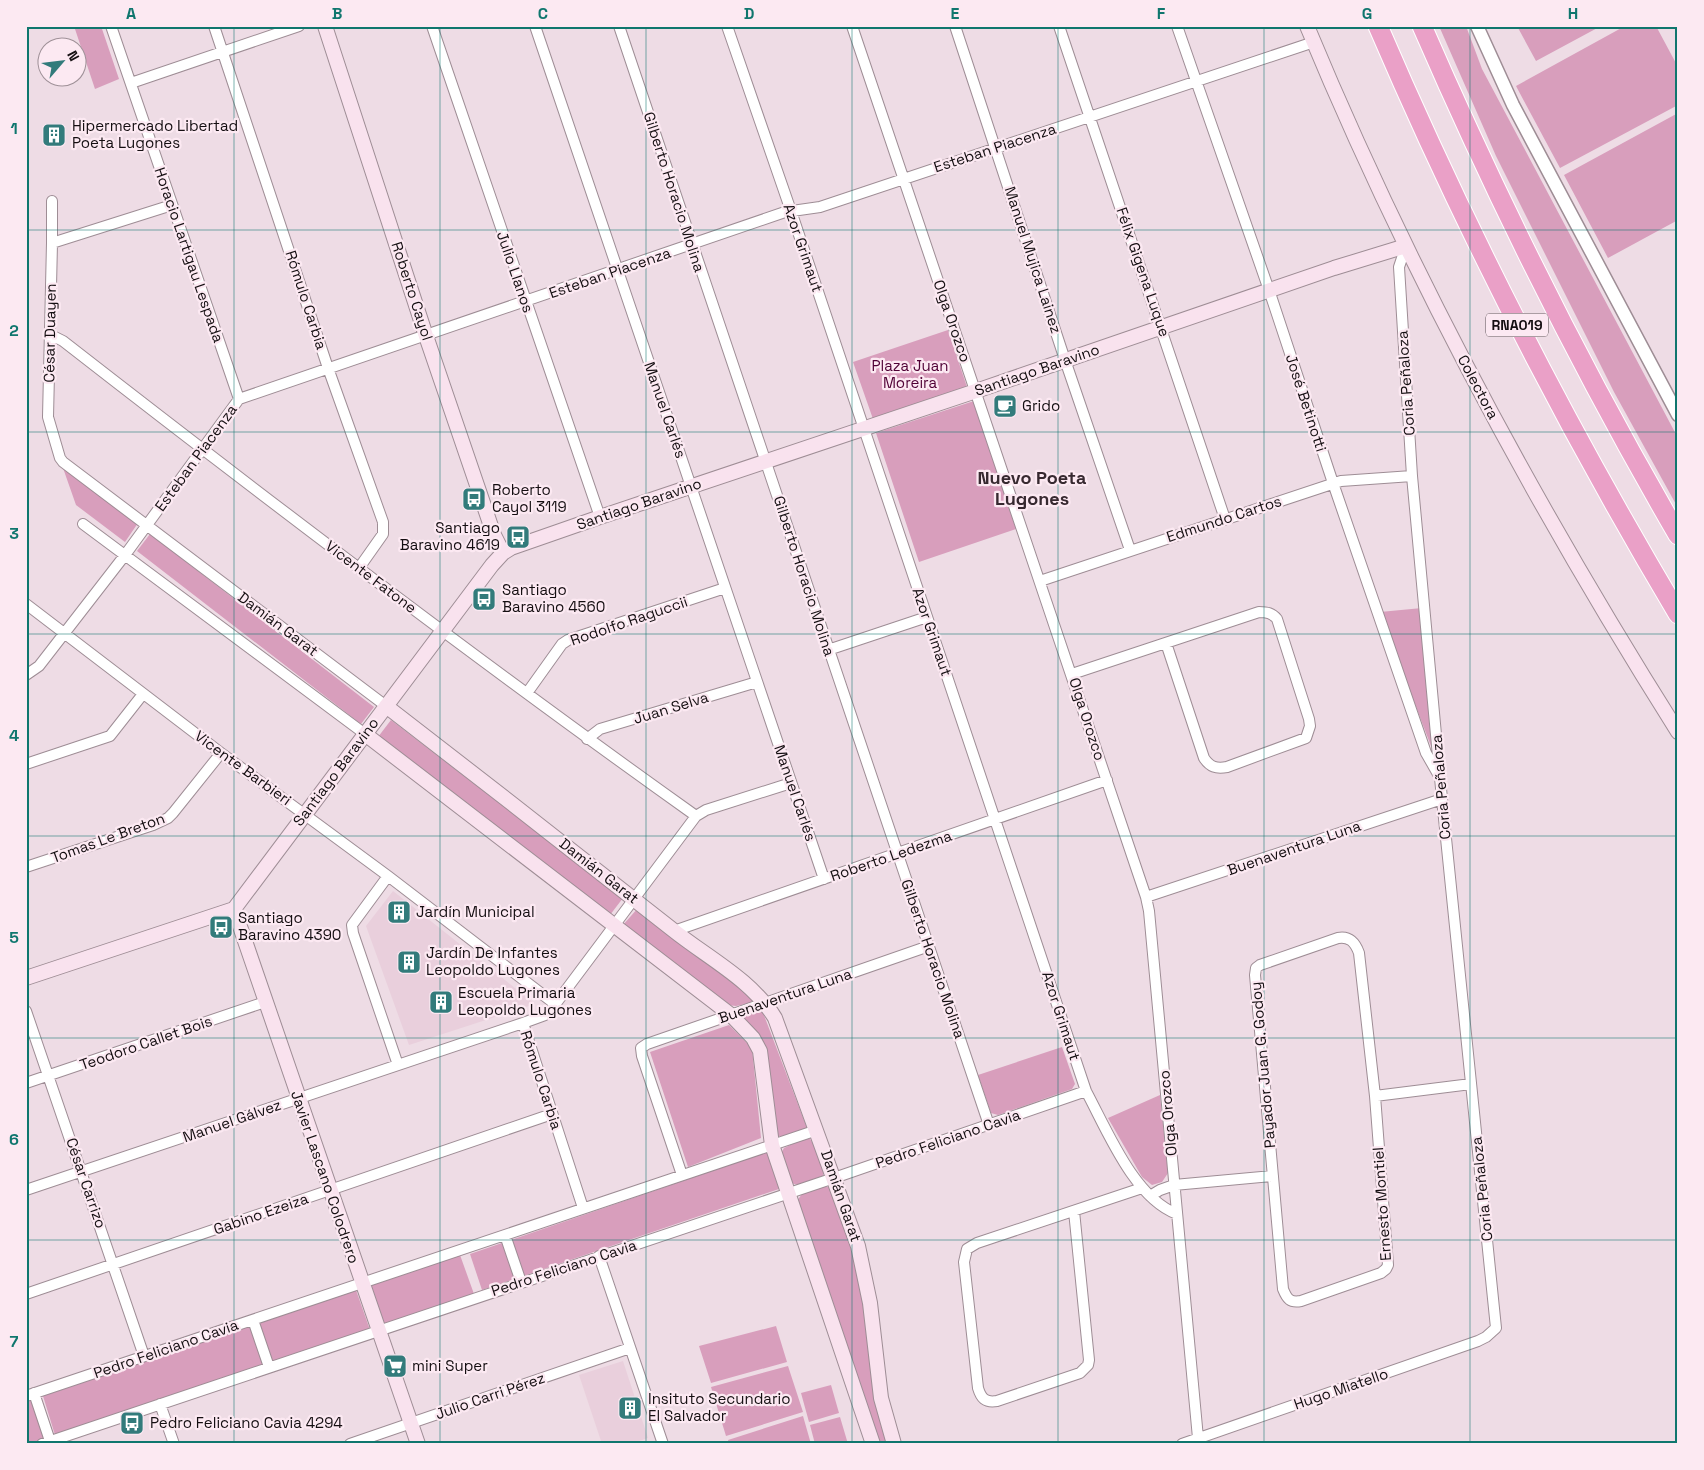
<svg xmlns="http://www.w3.org/2000/svg" width="1704" height="1470" viewBox="0 0 1704 1470" font-family="'Space Grotesk',sans-serif">
	<rect width="100%" height="100%" fill="#eedce5"/>
	<!-- built -->
	<path fill="#e9cfdc" d="M393,891l142,113 -126,41 -43,-119z
		M623,1361l25,77 -18,6h-28l-23,-69z"/>
	<!-- green -->
	<path fill="#d89ebc" d="M74,26h27l18,53 -24,10z
		M1439,26h27l16,43 196,369v70l-64,-116 -118,-236z
		M1517,26h84l-65,35z
		M1625,26h31l22,41v38l-118,63 -44,-82z
		M1678,113v107l-70,38 -44,-83z
		M948,330l19,57 -94,32 -20,-57z
		M974,401l42,128 -97,33 -43,-129z
		M63,468l75,55 -13,19 -49,-37z
		M150,534l224,173 -13,17 -224,-173z
		M1422,608l15,154 -57,-150z
		M391,720l232,178 -13,17 -232,-178z
		M638,908l116,89 -3,6 -15,3 -9,-1 -104,-80z
		M762,1010l45,118 -24,8h-7l-8,-46 -25,-71 4,-4z
		M729,1025l23,23 9,90 -73,29 -38,-115z
		M1062,1047l13,37 -3,5 -74,26 -7,-2 -13,-38z
		M1160,1095l8,78 -6,9 -10,3 -10,-8 -34,-59z
		M803,1139h7c6,8 16,27 13,37l-24,9 -9,-2 -10,-28 4,-7z
		M767,1152l12,37 -297,101 -12,-36z
		M823,1186l9,2 21,56 38,200h-15l-80,-242 6,-8z
		M460,1255l14,39 -90,31 -14,-40z
		M356,1290l14,40 -98,32 -14,-39z
		M252,1325l13,39 -210,71 -12,-39z
		M776,1326l11,36 -76,21 -12,-37z
		M788,1366l15,46 -77,24 -15,-49z
		M831,1385l8,28 -30,9 -8,-29z
		M31,1399l13,40 -18,5v-43z
		M803,1416l8,28h-82l-1,-4z
		M840,1417l8,27h-33l-5,-19z"/>
	<g fill="none" stroke-linecap="round" stroke-linejoin="round">
		<!-- minor casing -->
		<g stroke="#9e8d95" stroke-width="12">
			<path id="minor" d="M111,26l128,373
				M214,26l114,342 55,154v12l-24,34
				M432,26l168,491
				M535,26l289,853
				M619,26l370,1099
				M727,26l64,185 295,880c21,39 48,107 91,123
				M852,26l294,871 3,14 49,527
				M955,26l110,334 65,190
				M1059,26l166,493
				M1177,26l92,264 64,193 93,270 12,21
				M131,83l168,-57
				M52,201v42l-4,174 12,41 3,4 323,244
				M52,243l120,-38
				M49,334l14,7c208,162 418,322 633,475
				M83,524l282,210
				M1040,581l301,-100 71,-5
				M26,604l195,149 167,123 167,128
				M828,650l99,-33
				M1072,674l187,-62c8,0 13,1 18,7l32,100 1,7 -4,12 -79,29c-11,2 -17,0 -23,-9l-38,-115
				M26,675l13,-9 86,-111 114,-156 546,-187 35,-5 494,-165
				M527,693l35,-49 6,-4 157,-52
				M587,739l13,-10 157,-47
				M26,764l84,-28 33,-42
				M26,867l127,-42 15,-7 5,-5 48,-60
				M388,876l-36,49 1,8 45,132
				M1146,897l296,-98
				M674,931l433,-151
				M26,1011l118,345
				M26,1083l239,-81
				M1375,1096l-16,-143c-4,-11 -10,-17 -21,-15l-78,27 -4,3 -1,7 28,314c4,10 7,14 18,12l80,-28 5,-4 2,-4 -13,-169 96,-12
				M682,1175l-40,-119 -1,-8 6,-4 282,-98
				M26,1190l497,-167
				M1150,1196l10,-6 14,-5 99,-9
				M583,1208l-60,-185 22,-8 6,-5 145,-194 10,-6 85,-27
				M1074,1211l15,149 -1,5 -8,8 -83,28c-12,2 -16,-3 -19,-13l-14,-126 3,-13 10,-6 165,-55
				M505,1235l16,47
				M599,1256l64,188
				M26,1294l526,-180
				M253,1320l16,47
				M34,1393l16,48
				M26,1396l791,-266
				M160,1404l14,40
				M42,1444l792,-266 252,-87
				M350,1444l280,-96
				M1182,1444l296,-103 8,-4 10,-9 -54,-529 -30,-323 -13,-209 7,-21"/>
		</g>
		<!-- tertiary casing -->
		<g stroke="#9e8d95" stroke-width="15">
			<path id="tertiary" d="M1477,26l36,79 165,310"/>
		</g>
		<!-- secondary casing -->
		<g stroke="#9e8d95" stroke-width="16">
			<path id="secondary" d="M325,26l101,310 68,199 9,18
				M1307,26c102,246 229,481 371,706
				M386,706c96,74 192,149 287,224 35,28 79,50 102,88l83,228 12,57 11,95 13,46
				M365,734l366,281 22,23 7,13 12,94 101,299
				M234,909l184,535
				M26,978l208,-69 258,-344 11,-12 8,-5 89,-31 376,-126 358,-123 72,-22"/>
		</g>
		<!-- motorway casing -->
		<g stroke="#fff" stroke-width="21">
			<path id="motorway" d="M1378,26c87,203 187,398 300,588
				M1422,26c76,175 160,344 256,509"/>
		</g>
		<!-- minor -->
		<use href="#minor" stroke="#fff" stroke-width="10"/>
		<!-- tertiary -->
		<use href="#tertiary" stroke="#fff" stroke-width="12"/>
		<!-- secondary -->
		<use href="#secondary" stroke="#f9e2ee" stroke-width="14"/>
		<!-- motorway -->
		<use href="#motorway" stroke="#eaa0c7" stroke-width="19"/>
	</g>
	<!-- grid -->
	<path fill="none" stroke="#0f766e" stroke-width="1" stroke-opacity="0.55" d="M234,26v1418M440,26v1418M646,26v1418M852,26v1418M1058,26v1418M1264,26v1418M1470,26v1418M26,230h1652M26,432h1652M26,634h1652M26,836h1652M26,1038h1652M26,1240h1652"/>
	<!-- icons -->
	<defs>
		<g id="building-square" transform="scale(1.25)"><rect x="-9" y="-9" width="18" height="18" rx="4" fill="#327b7b" stroke="#fce9f2"/><path d="M-4-6H4V6H1V3H-1V6H-4ZM-2.5-4.3h1.7v1.8h-1.7ZM.8-4.3h1.7v1.8H.8ZM-2.5-1h1.7V.8h-1.7ZM.8-1h1.7V.8H.8Z" fill="#fff"/></g>
		<g id="cafe-square" transform="scale(1.25)"><rect x="-9" y="-9" width="18" height="18" rx="4" fill="#327b7b" stroke="#fce9f2"/><path d="M-5.5-4.5H6V0H3Q3 3.5 0 3.5H-2.5Q-5.5 3.5-5.5 0ZM3-3.2v2h1.7v-2ZM-6 4.5H4V6H-6Z" fill="#fff"/></g>
		<g id="bus-square" transform="scale(1.25)"><rect x="-9" y="-9" width="18" height="18" rx="4" fill="#327b7b" stroke="#fce9f2"/><path d="M-5-6H5V4H4V6H2V4H-2V6H-4V4H-5ZM-3.5-4V0h7V-4ZM-3.5 1.2v1.5H-2V1.2ZM2 1.2v1.5H3.5V1.2Z" fill="#fff"/></g>
		<g id="supermarket-square" transform="scale(1.25)"><rect x="-9" y="-9" width="18" height="18" rx="4" fill="#327b7b" stroke="#fce9f2"/><path d="M-6-5.5h2.5l.6 2H6L4.5 2H-2.5L-4.4-4H-6ZM-1.5 3.2a1.3 1.3 0 1 0 .1 0ZM3 3.2a1.3 1.3 0 1 0 .1 0Z" fill="#fff"/></g>
	</defs>
	<g fill-rule="evenodd">
		<use href="#building-square" x="54" y="135"/>
		<use href="#cafe-square" x="1005" y="406"/>
		<use href="#bus-square" x="474" y="499"/>
		<use href="#bus-square" x="518" y="537"/>
		<use href="#bus-square" x="484" y="599"/>
		<use href="#building-square" x="399" y="912"/>
		<use href="#bus-square" x="221" y="927"/>
		<use href="#building-square" x="409" y="962"/>
		<use href="#building-square" x="441" y="1002"/>
		<use href="#supermarket-square" x="395" y="1366"/>
		<use href="#building-square" x="630" y="1408"/>
		<use href="#bus-square" x="132" y="1423"/>
	</g>
	<g text-anchor="middle" stroke-width="4.5" stroke-linejoin="round" paint-order="stroke">
		<!-- shield labels -->
		<rect fill="#fce9f2" stroke="#5a5054" stroke-width="1" x="1486" y="313.5" width="62" height="23" rx="4"/>
		<g font-size="14" font-weight="bold" fill="#140e11">
			<text x="1517" y="330">RNA019</text>
		</g>
		<!-- poi labels -->
		<g font-size="15" fill="#140e11" stroke="#fce9f2" text-anchor="start">
			<text x="72" y="131">Hipermercado Libertad<tspan x="72" dy="17">Poeta Lugones</tspan></text>
			<text x="1022" y="411">Grido</text>
			<text x="492" y="495">Roberto<tspan x="492" dy="17">Cayol 3119</tspan></text>
			<text x="500" y="533" text-anchor="end">Santiago<tspan x="500" dy="17">Baravino 4619</tspan></text>
			<text x="502" y="595">Santiago<tspan x="502" dy="17">Baravino 4560</tspan></text>
			<text x="416" y="917">Jardín Municipal</text>
			<text x="238" y="923">Santiago<tspan x="238" dy="17">Baravino 4390</tspan></text>
			<text x="426" y="958">Jardín De Infantes<tspan x="426" dy="17">Leopoldo Lugones</tspan></text>
			<text x="458" y="998">Escuela Primaria<tspan x="458" dy="17">Leopoldo Lugones</tspan></text>
			<text x="412" y="1371">mini Super</text>
			<text x="648" y="1404">Insituto Secundario<tspan x="648" dy="17">El Salvador</tspan></text>
			<text x="150" y="1428">Pedro Feliciano Cavia 4294</text>
		</g>
		<!-- street labels -->
		<g font-size="15" fill="#140e11" stroke="#fce9f2">
			<text transform="translate(995 148) rotate(-18)" y="5">Esteban Piacenza</text>
			<text transform="translate(674 192) rotate(72)" y="5">Gilberto Horacio Molina</text>
			<text transform="translate(803 248) rotate(71)" y="5">Azor Grimaut</text>
			<text transform="translate(189 255) rotate(71)" y="5">Horacio Lartigau Lespada</text>
			<text transform="translate(1033 260) rotate(72)" y="5">Manuel Mujica Lainez</text>
			<text transform="translate(515 272) rotate(71)" y="5">Julio Llanos</text>
			<text transform="translate(1143 272) rotate(71)" y="5">Félix Gigena Luque</text>
			<text transform="translate(610 273) rotate(-19)" y="5">Esteban Piacenza</text>
			<text transform="translate(412 291) rotate(72)" y="5">Roberto Cayol</text>
			<text transform="translate(306 300) rotate(72)" y="5">Rómulo Carbia</text>
			<text transform="translate(952 321) rotate(71)" y="5">Olga Orozco</text>
			<text transform="translate(50 333) rotate(-89)" y="5">César Duayen</text>
			<text transform="translate(1037 370) rotate(-19)" y="5">Santiago Baravino</text>
			<text transform="translate(1406 383) rotate(-94)" y="5">Coria Peñaloza</text>
			<text transform="translate(1478 387) rotate(62)" y="5">Colectora</text>
			<text transform="translate(1306 403) rotate(72)" y="5">José Betinotti</text>
			<text transform="translate(665 410) rotate(71)" y="5">Manuel Carlés</text>
			<text transform="translate(196 458) rotate(-54)" y="5">Esteban Piacenza</text>
			<text transform="translate(639 504) rotate(-19)" y="5">Santiago Baravino</text>
			<text transform="translate(1224 519) rotate(-18)" y="5">Edmundo Cartos</text>
			<text transform="translate(804 576) rotate(72)" y="5">Gilberto Horacio Molina</text>
			<text transform="translate(371 577) rotate(37)" y="5">Vicente Fatone</text>
			<text transform="translate(629 621) rotate(-19)" y="5">Rodolfo Raguccii</text>
			<text transform="translate(278 624) rotate(37)" y="5">Damián Garat</text>
			<text transform="translate(932 632) rotate(71)" y="5">Azor Grimaut</text>
			<text transform="translate(671 708) rotate(-17)" y="5">Juan Selva</text>
			<text transform="translate(1087 719) rotate(72)" y="5">Olga Orozco</text>
			<text transform="translate(243 768) rotate(36)" y="5">Vicente Barbieri</text>
			<text transform="translate(336 772) rotate(-53)" y="5">Santiago Baravino</text>
			<text transform="translate(1441 787) rotate(-95)" y="5">Coria Peñaloza</text>
			<text transform="translate(795 793) rotate(71)" y="5">Manuel Carlés</text>
			<text transform="translate(108 838) rotate(-20)" y="5">Tomas Le Breton</text>
			<text transform="translate(1294 848) rotate(-19)" y="5">Buenaventura Luna</text>
			<text transform="translate(891 856) rotate(-19)" y="5">Roberto Ledezma</text>
			<text transform="translate(599 871) rotate(38)" y="5">Damián Garat</text>
			<text transform="translate(933 959) rotate(71)" y="5">Gilberto Horacio Molina</text>
			<text transform="translate(785 996) rotate(-19)" y="5">Buenaventura Luna</text>
			<text transform="translate(1061 1016) rotate(72)" y="5">Azor Grimaut</text>
			<text transform="translate(146 1043) rotate(-19)" y="5">Teodoro Callet Bois</text>
			<text transform="translate(1263 1065) rotate(-95)" y="5">Payador Juan G. Godoy</text>
			<text transform="translate(541 1080) rotate(72)" y="5">Rómulo Carbia</text>
			<text transform="translate(1168 1113) rotate(-95)" y="5">Olga Orozco</text>
			<text transform="translate(232 1121) rotate(-19)" y="5">Manuel Gálvez</text>
			<text transform="translate(948 1139) rotate(-19)" y="5">Pedro Feliciano Cavia</text>
			<text transform="translate(325 1177) rotate(71)" y="5">Javier Lascano Colodrero</text>
			<text transform="translate(86 1183) rotate(71)" y="5">César Carrizo</text>
			<text transform="translate(1482 1189) rotate(-96)" y="5">Coria Peñaloza</text>
			<text transform="translate(841 1196) rotate(71)" y="5">Damián Garat</text>
			<text transform="translate(1382 1204) rotate(-94)" y="5">Ernesto Montiel</text>
			<text transform="translate(261 1214) rotate(-19)" y="5">Gabino Ezeiza</text>
			<text transform="translate(564 1268) rotate(-18)" y="5">Pedro Feliciano Cavia</text>
			<text transform="translate(166 1349) rotate(-19)" y="5">Pedro Feliciano Cavia</text>
			<text transform="translate(1341 1389) rotate(-19)" y="5">Hugo Miatello</text>
			<text transform="translate(490 1396) rotate(-19)" y="5">Julio Carri Pérez</text>
		</g>
		<!-- park labels -->
		<g font-size="15" fill="#4f0035" stroke="#fce9f2">
			<text x="910" y="371">Plaza Juan<tspan x="910" dy="17">Moreira</tspan></text>
		</g>
		<!-- quarter labels -->
		<g font-size="18" font-weight="bold" fill="#372930" stroke="#fce9f2">
			<text x="1032" y="484">Nuevo Poeta<tspan x="1032" dy="21">Lugones</tspan></text>
		</g>
	</g>
	<!-- border -->
	<rect width="1704" height="1470" fill="none" stroke="#fce9f2" stroke-width="55"/>
	<!-- north arrow -->
	<g transform="translate(62 62) rotate(62)"><circle r="24" fill="#fce9f2" stroke="#9f9198"/>
	<path d="M0-4L9 19L0 12L-9 19Z" fill="#327b7b"/>
	<text y="-8" font-size="14" font-weight="bold" text-anchor="middle" fill="#140e11">N</text>
	</g>
	<rect x="28" y="28" width="1648" height="1414" fill="none" stroke="#0f766e" stroke-width="2"/>
	<g font-size="16" text-anchor="middle" font-weight="bold" fill="#0f766e">
		<text x="131" y="19">A</text>
		<text x="337" y="19">B</text>
		<text x="543" y="19">C</text>
		<text x="749" y="19">D</text>
		<text x="955" y="19">E</text>
		<text x="1161" y="19">F</text>
		<text x="1367" y="19">G</text>
		<text x="1573" y="19">H</text>
		<text x="14" y="134">1</text>
		<text x="14" y="336">2</text>
		<text x="14" y="539">3</text>
		<text x="14" y="741">4</text>
		<text x="14" y="943">5</text>
		<text x="14" y="1145">6</text>
		<text x="14" y="1347">7</text>
	</g>
</svg>
